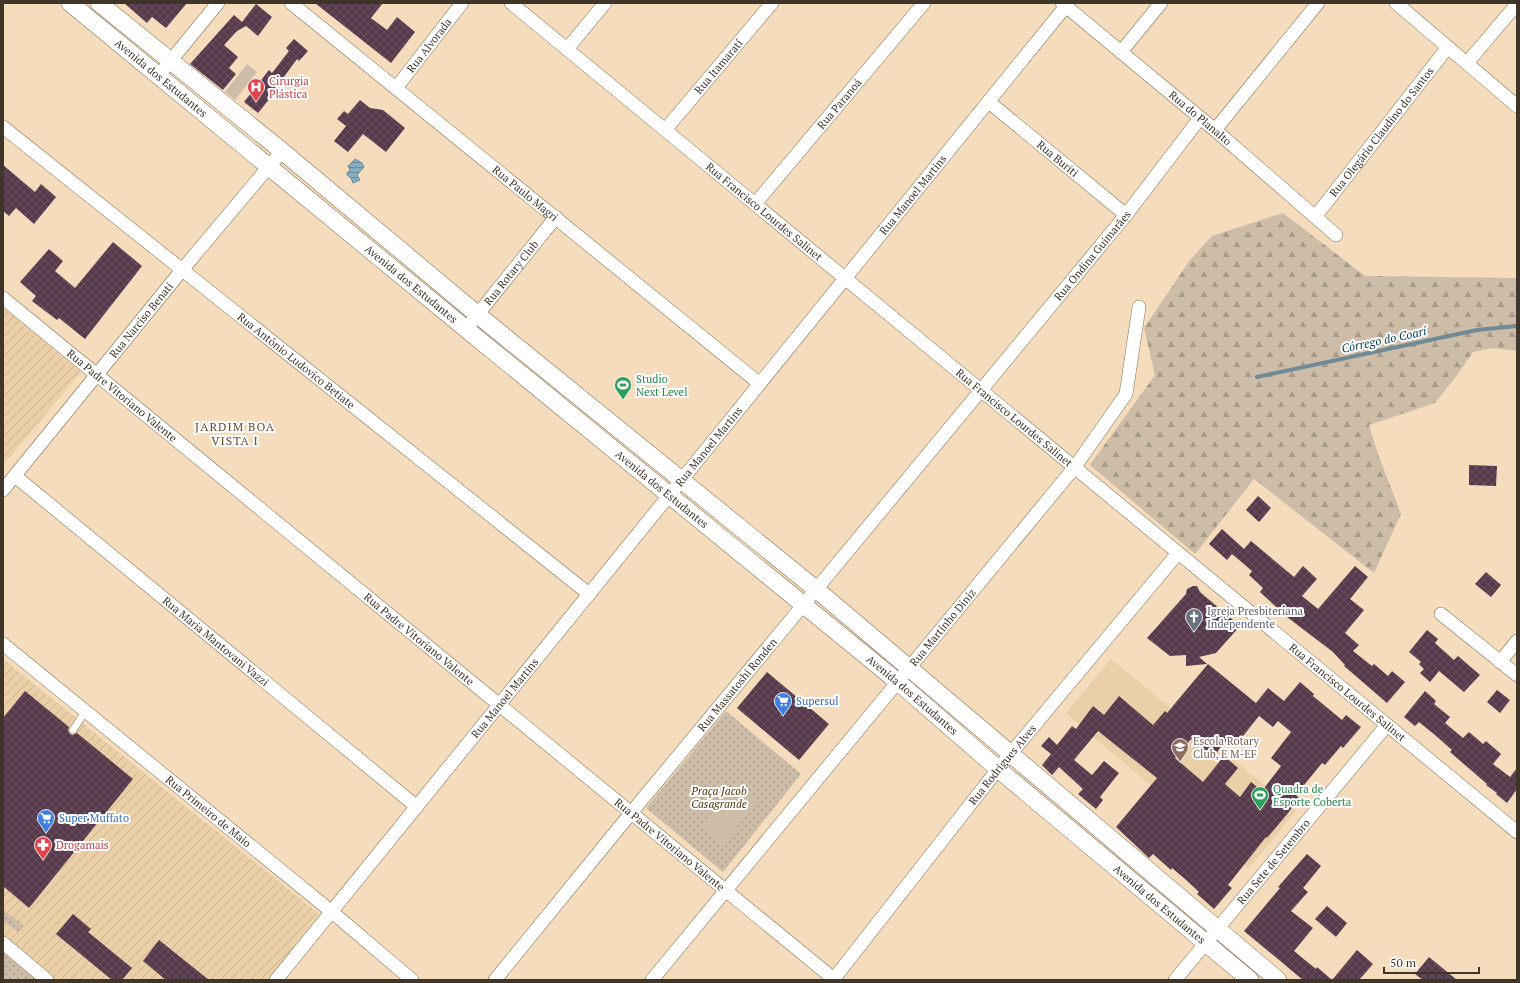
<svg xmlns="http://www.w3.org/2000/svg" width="1520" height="983" viewBox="0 0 1520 983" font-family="'PT Serif',serif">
	<defs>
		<pattern id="industrial-furrows" width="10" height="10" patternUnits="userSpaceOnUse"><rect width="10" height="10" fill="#eacfa8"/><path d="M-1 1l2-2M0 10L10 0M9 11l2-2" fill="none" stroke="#cab291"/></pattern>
		<pattern id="grass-dots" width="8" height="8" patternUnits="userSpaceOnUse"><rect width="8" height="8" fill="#cdbda8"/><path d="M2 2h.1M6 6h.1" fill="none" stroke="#a89a89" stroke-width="1.8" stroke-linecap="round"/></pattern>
		<pattern id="forest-firs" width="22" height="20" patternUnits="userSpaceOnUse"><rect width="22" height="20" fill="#cdbda8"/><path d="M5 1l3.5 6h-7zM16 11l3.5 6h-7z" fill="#a89a89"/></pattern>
		<pattern id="water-rules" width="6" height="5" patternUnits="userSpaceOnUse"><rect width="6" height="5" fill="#83aec2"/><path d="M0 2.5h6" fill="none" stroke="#6d8e9e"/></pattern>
		<pattern id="building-cross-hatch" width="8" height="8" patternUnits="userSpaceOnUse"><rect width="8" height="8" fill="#573a4c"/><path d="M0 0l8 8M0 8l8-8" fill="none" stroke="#684f5d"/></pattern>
	</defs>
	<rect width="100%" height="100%" fill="#f4dcbc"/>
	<!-- built -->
	<path fill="#eacfa8" d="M1111,659l185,152 -48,58 -182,-156z"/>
	<!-- industrial -->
	<path fill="url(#industrial-furrows)" d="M3,307l78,65 -78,93z
		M3,659l316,255 -52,66h-216l-48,-39z"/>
	<!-- grass -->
	<path fill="url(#grass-dots)" d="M726,711l75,63 -78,98 -77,-64z
		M3,910l20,15 -5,7 -15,-11z
		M3,951l35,29h-35z"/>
	<!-- forest -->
	<path fill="url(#forest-firs)" d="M1283,213l82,63 152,2v73l-24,-3 -20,4 -18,26 -20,25 -66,22 9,29 23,60 -27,59 -120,-94 -59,75 -105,-89 65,-90 -11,-47 46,-68 22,-24z"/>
	<!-- pitch -->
	<path fill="#cdbda8" d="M247,64l10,8 -22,28 -10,-8z
		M736,784l21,18 -34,42 -21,-18z"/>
	<!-- water -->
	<path fill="url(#water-rules)" stroke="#6f8a94" d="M355,159l7,4 2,4 -7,8 3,5 -7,3 -2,-5 -4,-3v-2l3,-3 -2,-4z"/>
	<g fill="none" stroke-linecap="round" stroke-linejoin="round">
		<!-- stream -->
		<path stroke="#6f8a94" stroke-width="4" d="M1257,377l220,-47 40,-4"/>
	</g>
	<!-- building -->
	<path fill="url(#building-cross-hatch)" fill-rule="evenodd" d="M124,3h63l-21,25 -14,-11 -5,6z
		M315,3h68l-12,15 16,12 10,-13 18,15 -24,31z
		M256,4l16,13 -14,19 -12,-10 -9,5 -13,14 14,12 -9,11 7,6 -13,16 -33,-26 44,-49 8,7z
		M294,39l14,12 -9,10 -2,-2 -19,26 2,1 -22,27 -14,-11 25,-32 3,3 17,-22 -3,-3z
		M360,100l10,8 13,2 22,18 -19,24 -23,-18 -15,18 -14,-11 12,-15 -9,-7 7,-8 4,3z
		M3,165l32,27 6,-8 15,13 -22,27 -18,-16 -7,8 -6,-5z
		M113,242l29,24 -57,73 -26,-21 -2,2 -25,-19 4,-5 -16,-14 29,-33 14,12 -8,10 20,17z
		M1469,465l28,1 -1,20 -27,-1z
		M1258,496l13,12 -12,14 -13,-12z
		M1222,529l22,20 7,-8 43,36 9,-11 14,13 -15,17 16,13 37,-43 13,11 -18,22 14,11 -19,23 14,12 -6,6 19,15 2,-2 14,12 4,-5 13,11 -18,21 -43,-37 1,-1 -12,-13 -46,-35 -27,-25 3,-4 -14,-13 3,-4 -20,-17 -5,6 -18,-16z
		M1486,572l15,13 -10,12 -16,-13z
		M1193,586h4l3,6 40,34 -24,27 -17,4 8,7 -21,2v-11l-16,1 -23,-18 39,-44 1,-5z
		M1427,630l11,9 -3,4 19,17 4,-4 22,19 -16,17 -25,-21 -9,11 -10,-9 4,-4 -5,-5 2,-2 -12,-10z
		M1208,664l48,39 12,-15 16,13 16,-19 14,12 -1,2 29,24 4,-5 15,12 -18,21 -2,-2 -16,19 -3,-2 -26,32 3,3 -11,15 -21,25 -1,-1 -38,48 4,3 -18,21 -17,-15 2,-2 -14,-13 -13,-11 -1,2 -18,-16 -4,4 -33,-31 41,-49 -59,-47 -24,29 18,15 12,-14 15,12 -19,24 3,3 -7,9 -18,-15 5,-5 -24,-22 -7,8 -10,-10 9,-11 -10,-8 8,-9 8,8 15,-19 4,3 17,-23 11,9 15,-19 34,29 12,-14 2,2zM1259,716l14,11 5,-6 13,11 -20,26 10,8 -19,25 -11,-9 -11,15 -15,-13 13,-16 -14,-12 -21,26 -28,-24 16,-19 22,18 18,-22 8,6z
		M767,672l62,52 -30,36 -62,-52z
		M1497,690l13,10 -10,13 -13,-11z
		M25,691l44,36 -1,3 2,4 3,1 4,-2 56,46 -104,129 -26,-22v-168z
		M1425,691l11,10 -2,3 16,13 -5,6 18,15 6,-6 14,12 3,-3 15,13 -8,10 17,13 7,-9v21l-10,14 -11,-9 1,-1 -11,-8 1,-1 -37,-32 2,-2 -17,-15 -16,-13 -4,4 -11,-9z
		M1307,854l14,12 -18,22 5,4 -17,19 22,17 -19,23 22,18 1,-2 15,13h-29l-59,-49 36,-43 -2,-1z
		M1327,906l20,17 -11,14 -21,-18z
		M73,914l18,15 -3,3 44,36 -10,12h-10l-56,-46z
		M159,940l50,40h-43l-23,-19z
		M1357,950l16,14 -14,16h-27z
		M1429,957l28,23h-34l-8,-6z"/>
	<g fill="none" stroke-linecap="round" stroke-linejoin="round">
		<!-- service casing -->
		<g stroke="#836f52" stroke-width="8">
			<path id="service" d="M73,730l12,-18"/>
		</g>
		<!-- minor casing -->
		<g stroke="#836f52" stroke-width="14">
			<g id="minor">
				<path id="s1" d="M291,3l469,381"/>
				<path id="s2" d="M511,3l1006,829"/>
				<path id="s3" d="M1062,3l153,127 121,105"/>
				<path d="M1396,3l121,103"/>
				<path d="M567,49l38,-46"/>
				<path d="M1121,52l40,-49"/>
				<path d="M1467,63l50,-59"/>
				<path d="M159,75l59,-72"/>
				<path id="s4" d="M396,88l66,-85"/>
				<path id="s5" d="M989,102l137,113"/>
				<path id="s6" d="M3,127l586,467"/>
				<path id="s7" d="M665,130l107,-127"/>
				<path d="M1215,130l103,-127"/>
				<path id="s8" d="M755,204l169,-201"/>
				<path id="s9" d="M1315,217l133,-170"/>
				<path id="s10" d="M3,298l832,682"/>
				<path id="s11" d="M466,329l90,-112"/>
				<path id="s12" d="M15,476l402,331"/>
				<path id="s13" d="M3,490l179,-220 100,-119"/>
				<path d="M1441,614l76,61"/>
				<path id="s14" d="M3,644l329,268 80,68"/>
				<path d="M1500,662l17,-21"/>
				<path d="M3,943l44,37"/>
				<path id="s15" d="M276,980l790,-974"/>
				<path id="s16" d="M495,980l136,-167 495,-598 74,-97"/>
				<path id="s17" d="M652,980l422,-512 52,-74 13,-87"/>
				<path id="s18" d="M833,980l165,-211 180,-216"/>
				<path id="s19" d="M1175,980l212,-255"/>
			</g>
		</g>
		<!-- tertiary casing -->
		<g stroke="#836f52" stroke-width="18">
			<g id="tertiary">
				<path id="s20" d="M70,3l396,326 432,353 100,87 252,211"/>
				<path d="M99,3l183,148 196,164 339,275 461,390"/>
			</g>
		</g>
		<!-- path -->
		<path stroke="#9a8973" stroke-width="2.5" stroke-dasharray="3 2" stroke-linecap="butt" d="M3,888l1,-1"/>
		<!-- service -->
		<use href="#service" stroke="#fff" stroke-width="7"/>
		<!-- minor -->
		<use href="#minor" stroke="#fff" stroke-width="13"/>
		<!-- tertiary -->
		<use href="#tertiary" stroke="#fff" stroke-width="17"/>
	</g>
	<!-- icons -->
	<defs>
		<g id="hospital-pin" transform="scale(0.9)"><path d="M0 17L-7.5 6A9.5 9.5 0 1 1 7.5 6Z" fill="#e0444e" stroke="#fff"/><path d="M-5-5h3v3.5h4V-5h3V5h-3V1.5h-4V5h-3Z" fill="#fff"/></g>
		<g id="stadium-pin" transform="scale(0.9)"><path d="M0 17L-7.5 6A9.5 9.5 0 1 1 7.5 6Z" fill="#2e9e5b" stroke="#fff"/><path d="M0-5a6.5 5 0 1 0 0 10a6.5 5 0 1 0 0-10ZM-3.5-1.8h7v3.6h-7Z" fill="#fff"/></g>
		<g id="church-pin" transform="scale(0.9)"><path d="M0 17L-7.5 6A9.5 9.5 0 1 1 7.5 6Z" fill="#6b7280" stroke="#fff"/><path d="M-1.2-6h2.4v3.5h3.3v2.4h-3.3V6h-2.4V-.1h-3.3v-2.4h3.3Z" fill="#fff"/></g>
		<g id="supermarket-pin" transform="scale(0.9)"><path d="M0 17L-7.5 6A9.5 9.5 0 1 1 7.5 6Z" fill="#3f7fe0" stroke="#fff"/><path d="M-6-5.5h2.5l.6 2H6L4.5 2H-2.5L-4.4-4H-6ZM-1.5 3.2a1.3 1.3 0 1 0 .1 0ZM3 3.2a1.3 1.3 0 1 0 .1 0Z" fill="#fff"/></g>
		<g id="school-pin" transform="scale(0.9)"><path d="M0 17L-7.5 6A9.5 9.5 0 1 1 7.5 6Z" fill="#8d6e63" stroke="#fff"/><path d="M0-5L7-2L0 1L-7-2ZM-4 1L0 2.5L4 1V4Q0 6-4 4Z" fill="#fff"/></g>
		<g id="pharmacy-pin" transform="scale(0.9)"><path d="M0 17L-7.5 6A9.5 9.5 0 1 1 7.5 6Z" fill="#e0444e" stroke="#fff"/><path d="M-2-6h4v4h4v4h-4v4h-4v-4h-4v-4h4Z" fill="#fff"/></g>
	</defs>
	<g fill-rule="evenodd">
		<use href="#hospital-pin" x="256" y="87"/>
		<use href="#stadium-pin" x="623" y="385"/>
		<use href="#church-pin" x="1194" y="617"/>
		<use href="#supermarket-pin" x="783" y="701"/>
		<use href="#school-pin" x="1180" y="747"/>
		<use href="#stadium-pin" x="1260" y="795"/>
		<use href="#supermarket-pin" x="46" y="818"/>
		<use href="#pharmacy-pin" x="43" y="845"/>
	</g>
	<g text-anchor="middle" stroke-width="4" stroke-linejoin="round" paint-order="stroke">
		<!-- street labels -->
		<g font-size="11" fill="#3f3629" stroke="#fff">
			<text dy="4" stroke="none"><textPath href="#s4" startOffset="54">Rua Alvorada</textPath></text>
			<text dy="4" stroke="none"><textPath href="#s7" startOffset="83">Rua Itamarati</textPath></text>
			<text dy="4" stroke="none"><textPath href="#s20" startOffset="118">Avenida dos Estudantes</textPath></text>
			<text dy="4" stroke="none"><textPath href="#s8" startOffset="131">Rua Paranoá</textPath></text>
			<text dy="4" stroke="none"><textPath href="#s3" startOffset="180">Rua do Planalto</textPath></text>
			<text dy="4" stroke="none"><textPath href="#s9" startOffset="108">Rua Olegário Claudino do Santos</textPath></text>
			<text dy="4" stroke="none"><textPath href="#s5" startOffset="89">Rua Buriti</textPath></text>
			<text dy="4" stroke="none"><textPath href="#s1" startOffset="302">Rua Paulo Magri</textPath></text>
			<text dy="4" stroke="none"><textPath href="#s15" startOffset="1011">Rua Manoel Martins</textPath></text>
			<text dy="4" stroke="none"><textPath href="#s2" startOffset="328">Rua Francisco Lourdes Salinet</textPath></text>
			<text dy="4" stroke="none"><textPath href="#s16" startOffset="939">Rua Ondina Guimarães</textPath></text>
			<text dy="4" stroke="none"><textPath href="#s11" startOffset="72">Rua Rotary Club</textPath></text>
			<text dy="4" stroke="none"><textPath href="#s20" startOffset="442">Avenida dos Estudantes</textPath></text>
			<text dy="4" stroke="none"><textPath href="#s13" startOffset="219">Rua Narciso Benati</textPath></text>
			<text dy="4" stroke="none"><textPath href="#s6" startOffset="375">Rua Antônio Ludovico Betiate</textPath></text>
			<text dy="4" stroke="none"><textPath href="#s10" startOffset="154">Rua Padre Vitoriano Valente</textPath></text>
			<text dy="4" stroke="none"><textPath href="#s2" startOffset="652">Rua Francisco Lourdes Salinet</textPath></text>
			<text dy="4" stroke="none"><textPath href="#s15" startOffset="687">Rua Manoel Martins</textPath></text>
			<text dy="4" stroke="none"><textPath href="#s20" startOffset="766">Avenida dos Estudantes</textPath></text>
			<text dy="4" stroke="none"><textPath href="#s17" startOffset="457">Rua Martinho Diniz</textPath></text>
			<text dy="4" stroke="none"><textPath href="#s10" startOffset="538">Rua Padre Vitoriano Valente</textPath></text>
			<text dy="4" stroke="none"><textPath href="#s12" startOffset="260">Rua Maria Mantovani Vazzi</textPath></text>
			<text dy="4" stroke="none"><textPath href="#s16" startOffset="382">Rua Massatoshi Ronden</textPath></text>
			<text dy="4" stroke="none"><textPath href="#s2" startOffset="1084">Rua Francisco Lourdes Salinet</textPath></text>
			<text dy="4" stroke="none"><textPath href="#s20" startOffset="1090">Avenida dos Estudantes</textPath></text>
			<text dy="4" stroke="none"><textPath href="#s15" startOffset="363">Rua Manoel Martins</textPath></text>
			<text dy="4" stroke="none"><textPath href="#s18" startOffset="274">Rua Rodrigues Alves</textPath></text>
			<text dy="4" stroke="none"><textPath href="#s14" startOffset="265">Rua Primeiro de Maio</textPath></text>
			<text dy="4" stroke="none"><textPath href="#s10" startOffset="862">Rua Padre Vitoriano Valente</textPath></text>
			<text dy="4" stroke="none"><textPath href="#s19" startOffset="154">Rua Sete de Setembro</textPath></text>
			<text dy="4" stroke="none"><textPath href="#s20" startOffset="1414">Avenida dos Estudantes</textPath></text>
		</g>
		<!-- health labels -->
		<g font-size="11" fill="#be3a42" stroke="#fff" text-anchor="start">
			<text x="269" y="85">Cirurgia<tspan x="269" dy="13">Plástica</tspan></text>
			<text x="56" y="849">Drogamais</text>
		</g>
		<!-- leisure labels -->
		<g font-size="11" fill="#27864d" stroke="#fff" text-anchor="start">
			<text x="636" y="383">Studio<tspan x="636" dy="13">Next Level</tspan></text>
			<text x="1273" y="793">Quadra de<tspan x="1273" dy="13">Esporte Coberta</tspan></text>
		</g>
		<!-- worship labels -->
		<g font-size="11" fill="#5b616d" stroke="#fff" text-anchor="start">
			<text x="1207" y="615">Igreja Presbiteriana<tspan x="1207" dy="13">Independente</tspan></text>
		</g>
		<!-- shop labels -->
		<g font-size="11" fill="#366cbe" stroke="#fff" text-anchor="start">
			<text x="796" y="705">Supersul</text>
			<text x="59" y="822">Super Muffato</text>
		</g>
		<!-- education labels -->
		<g font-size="11" fill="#785e54" stroke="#fff" text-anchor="start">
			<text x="1193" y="745">Escola Rotary<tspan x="1193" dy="13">Club, E M-EF</tspan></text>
		</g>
		<!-- park labels -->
		<g font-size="11" font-style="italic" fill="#4f3509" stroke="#fff">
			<text x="719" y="795">Praça Jacob<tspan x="719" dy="13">Casagrande</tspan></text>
		</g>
		<!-- water labels -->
		<g font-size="12" font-style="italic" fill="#044258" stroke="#fff">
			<text transform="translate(1384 340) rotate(-12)" y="4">Córrego do Coarí</text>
		</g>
		<!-- neighbourhood labels -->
		<g font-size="12" letter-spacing="1" fill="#604c30" stroke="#fff">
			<text x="235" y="431">JARDIM BOA<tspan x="235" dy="14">VISTA I</tspan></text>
		</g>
	</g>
	<!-- border -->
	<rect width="1520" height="983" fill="none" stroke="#3f3629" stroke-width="8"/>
	<!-- scale -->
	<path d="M1384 967v6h95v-6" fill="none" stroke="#3f3629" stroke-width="2"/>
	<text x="1390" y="967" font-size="12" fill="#3f3629" stroke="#ffffff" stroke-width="3" paint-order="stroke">50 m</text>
</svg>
